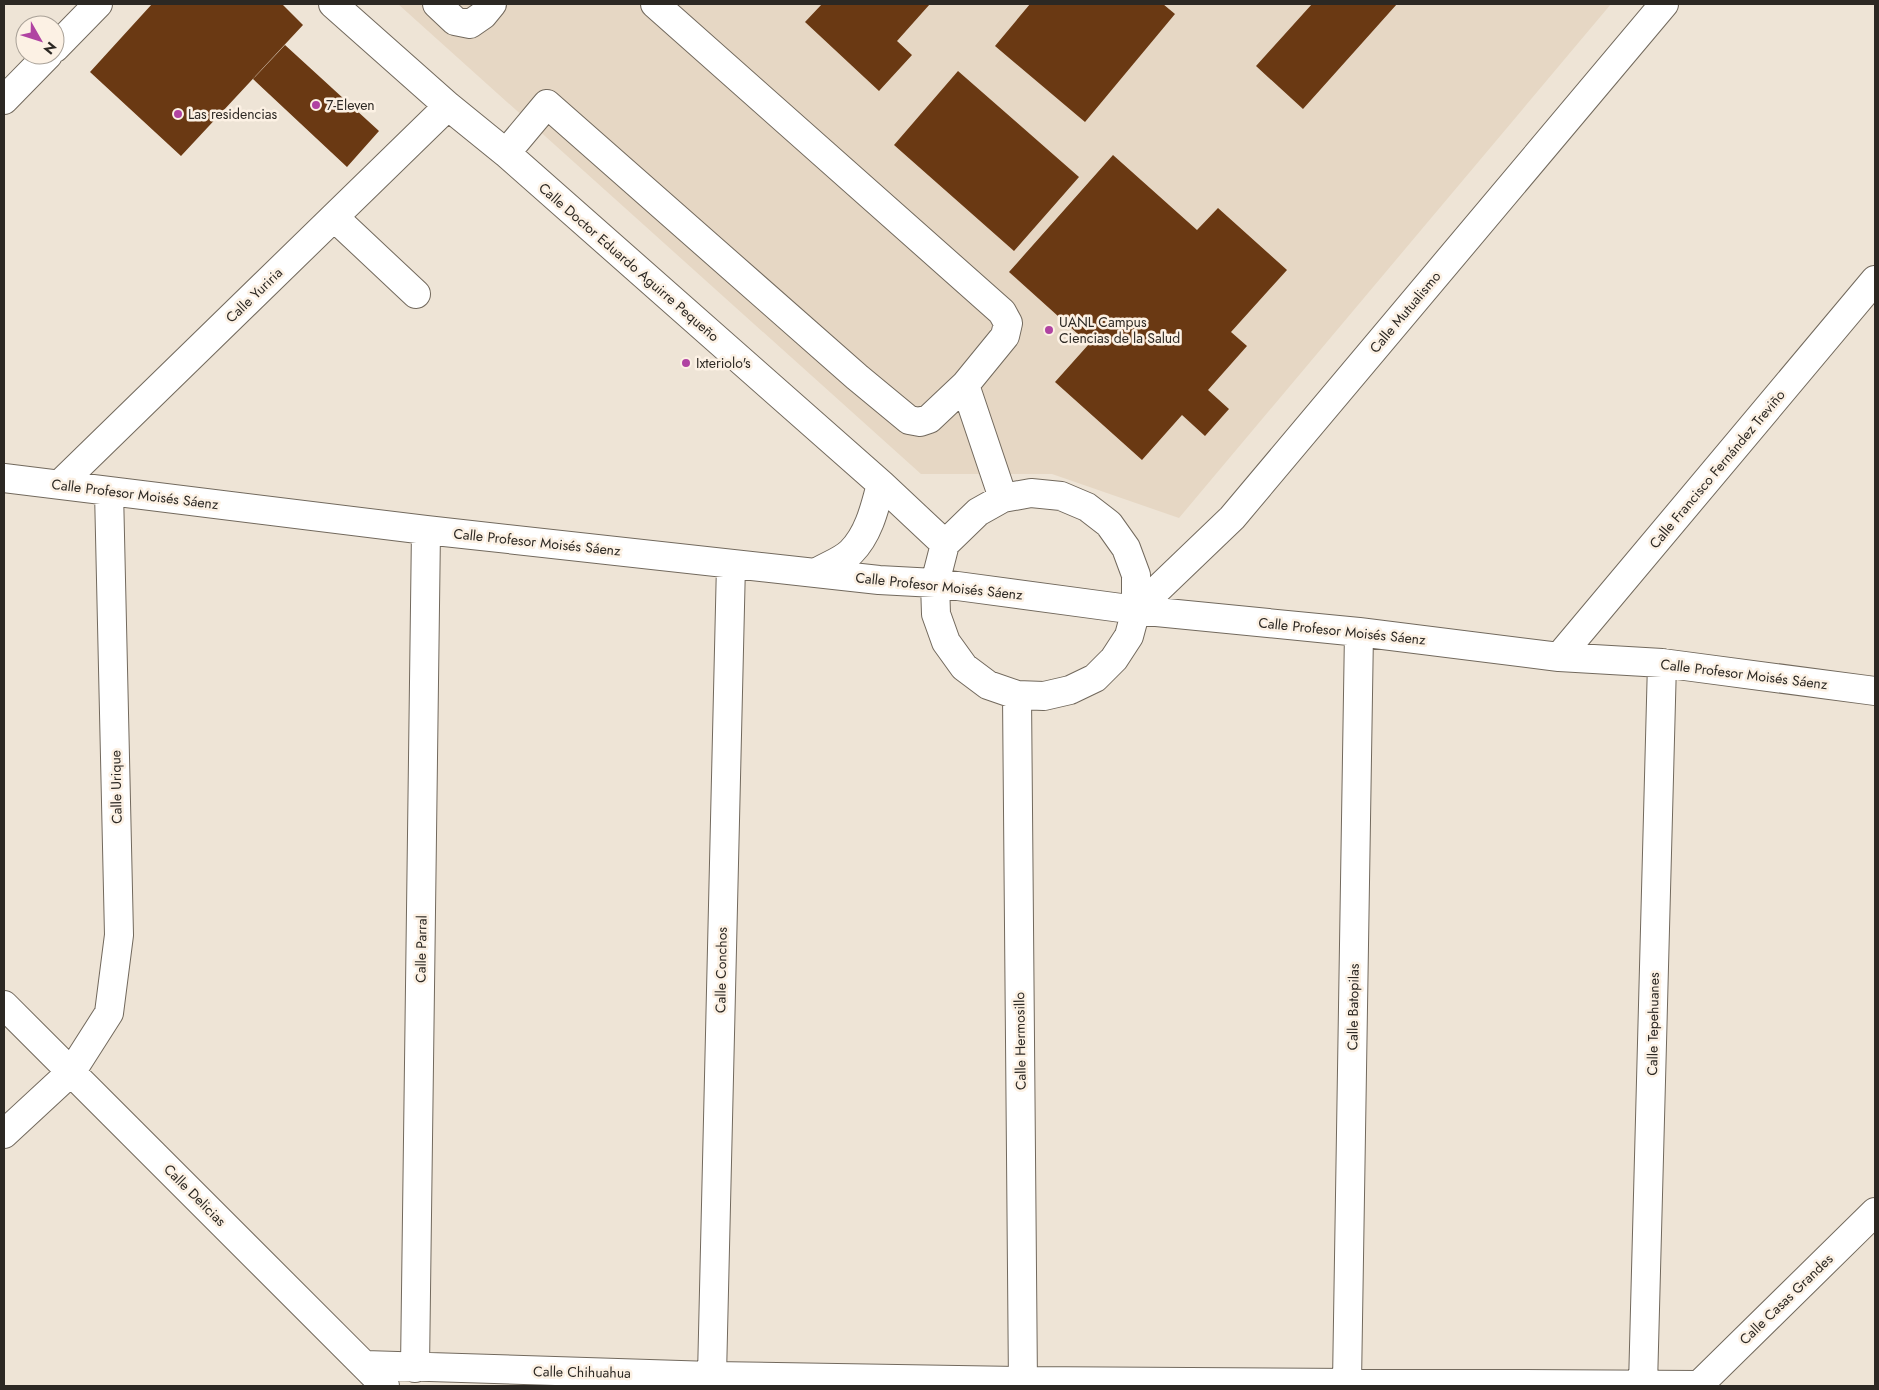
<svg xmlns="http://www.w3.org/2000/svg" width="1879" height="1390" viewBox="0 0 1879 1390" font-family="Jost,sans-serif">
	<rect width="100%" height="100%" fill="#eee4d6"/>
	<!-- built -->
	<path fill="#e6d7c4" d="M398,4h1213l-432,514 -127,-44h-131z"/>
	<!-- building -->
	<path fill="#6a3913" d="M152,4h130l21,21 -122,131 -91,-84z
		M822,4h108l-33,37 15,14 -33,36 -74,-69z
		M1030,4h133l12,10 -90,108 -90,-76z
		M1312,4h85l-94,105 -47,-43z
		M285,45l94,86 -32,36 -94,-88z
		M958,71l121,106 -65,74 -120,-106z
		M1113,155l84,75 21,-22 69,62 -56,62 16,14 -39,44 21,19 -24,27 -23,-21 -40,45 -87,-78 34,-38 -80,-72z"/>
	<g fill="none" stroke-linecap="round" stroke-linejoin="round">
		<!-- minor casing -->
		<g stroke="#72695d" stroke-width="30">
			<path id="minor" d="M333,4l115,102 58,47 375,331 64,60
				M437,4l18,17 15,3 13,-9 9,-11
				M55,48l43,-44
				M4,100l44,-45
				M506,153l41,-49 310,273 52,43 11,2 9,-3 36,-34 40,-49 3,-13 -6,-11 -347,-308
				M334,217l82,77
				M965,385l38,113
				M4,478l422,52 453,50 56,3 201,27 223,22 200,25 103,6 213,28
				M60,484l388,-378
				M817,572c10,-6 25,-11 34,-20 18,-18 24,-45 30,-68
				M1136,610v-35l-10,-27 -17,-24 -22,-17 -26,-11 -30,-3 -28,5 -25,14 -33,32 -10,39 1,31 10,28 18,25 24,18 29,10 27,1 26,-6 25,-12 19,-19 15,-23 7,-26 96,-92 432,-514
				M1559,657l316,-377
				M1017,695l6,691
				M4,1005l381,381
				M4,1134l68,-63 37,-58 10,-78 -10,-444
				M365,1365l347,11 311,5 676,4
				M415,1368l11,-838
				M712,1376l19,-812
				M1347,1383l12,-751
				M1643,1385l19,-722
				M1698,1386l177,-174"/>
		</g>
		<!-- minor -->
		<use href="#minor" stroke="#fff" stroke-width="28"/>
	</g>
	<!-- markers -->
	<g fill="#b043a2" stroke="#fcf1e4" stroke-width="2">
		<circle cx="316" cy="105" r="5"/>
		<circle cx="178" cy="114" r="5"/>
		<circle cx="1049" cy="330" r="5"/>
		<circle cx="686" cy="363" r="5"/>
	</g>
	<g text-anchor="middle" stroke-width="5" stroke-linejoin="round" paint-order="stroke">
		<!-- poi labels -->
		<g font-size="14" fill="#2c2823" stroke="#fcf1e4" text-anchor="start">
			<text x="326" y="110">7-Eleven</text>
			<text x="188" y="119">Las residencias</text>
			<text x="1059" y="327">UANL Campus<tspan x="1059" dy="16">Ciencias de la Salud</tspan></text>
			<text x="696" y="368">Ixteriolo's</text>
		</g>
		<!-- street labels -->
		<g font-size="14" fill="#2c2823" stroke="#fcf1e4">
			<text transform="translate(629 262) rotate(41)" y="5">Calle Doctor Eduardo Aguirre Pequeño</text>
			<text transform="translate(254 295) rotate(-44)" y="5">Calle Yuriria</text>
			<text transform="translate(1405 312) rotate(-50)" y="5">Calle Mutualismo</text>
			<text transform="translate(1717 469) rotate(-50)" y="5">Calle Francisco Fernández Treviño</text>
			<text transform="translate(135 494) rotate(7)" y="5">Calle Profesor Moisés Sáenz</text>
			<text transform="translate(537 542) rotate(6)" y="5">Calle Profesor Moisés Sáenz</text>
			<text transform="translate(939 586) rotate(6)" y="5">Calle Profesor Moisés Sáenz</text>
			<text transform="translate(1342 631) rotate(6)" y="5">Calle Profesor Moisés Sáenz</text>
			<text transform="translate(1744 674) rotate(7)" y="5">Calle Profesor Moisés Sáenz</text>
			<text transform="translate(116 787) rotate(-91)" y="5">Calle Urique</text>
			<text transform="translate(421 949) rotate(-89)" y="5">Calle Parral</text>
			<text transform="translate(721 970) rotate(-89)" y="5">Calle Conchos</text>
			<text transform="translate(1353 1007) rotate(-89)" y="5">Calle Batopilas</text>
			<text transform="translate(1653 1024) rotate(-89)" y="5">Calle Tepehuanes</text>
			<text transform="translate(1020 1041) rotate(-91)" y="5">Calle Hermosillo</text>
			<text transform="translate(195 1195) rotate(45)" y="5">Calle Delicias</text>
			<text transform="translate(1786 1299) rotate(-44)" y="5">Calle Casas Grandes</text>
			<text transform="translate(582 1372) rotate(1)" y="5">Calle Chihuahua</text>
		</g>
	</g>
	<!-- border -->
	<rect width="1879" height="1390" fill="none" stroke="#2c2823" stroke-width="10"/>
	<!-- north arrow -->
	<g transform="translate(40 40) rotate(129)"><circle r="24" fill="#fcf1e4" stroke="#a9a197"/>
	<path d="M0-4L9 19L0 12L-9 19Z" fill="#b043a2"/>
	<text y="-8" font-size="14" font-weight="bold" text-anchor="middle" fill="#2c2823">N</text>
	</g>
</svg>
